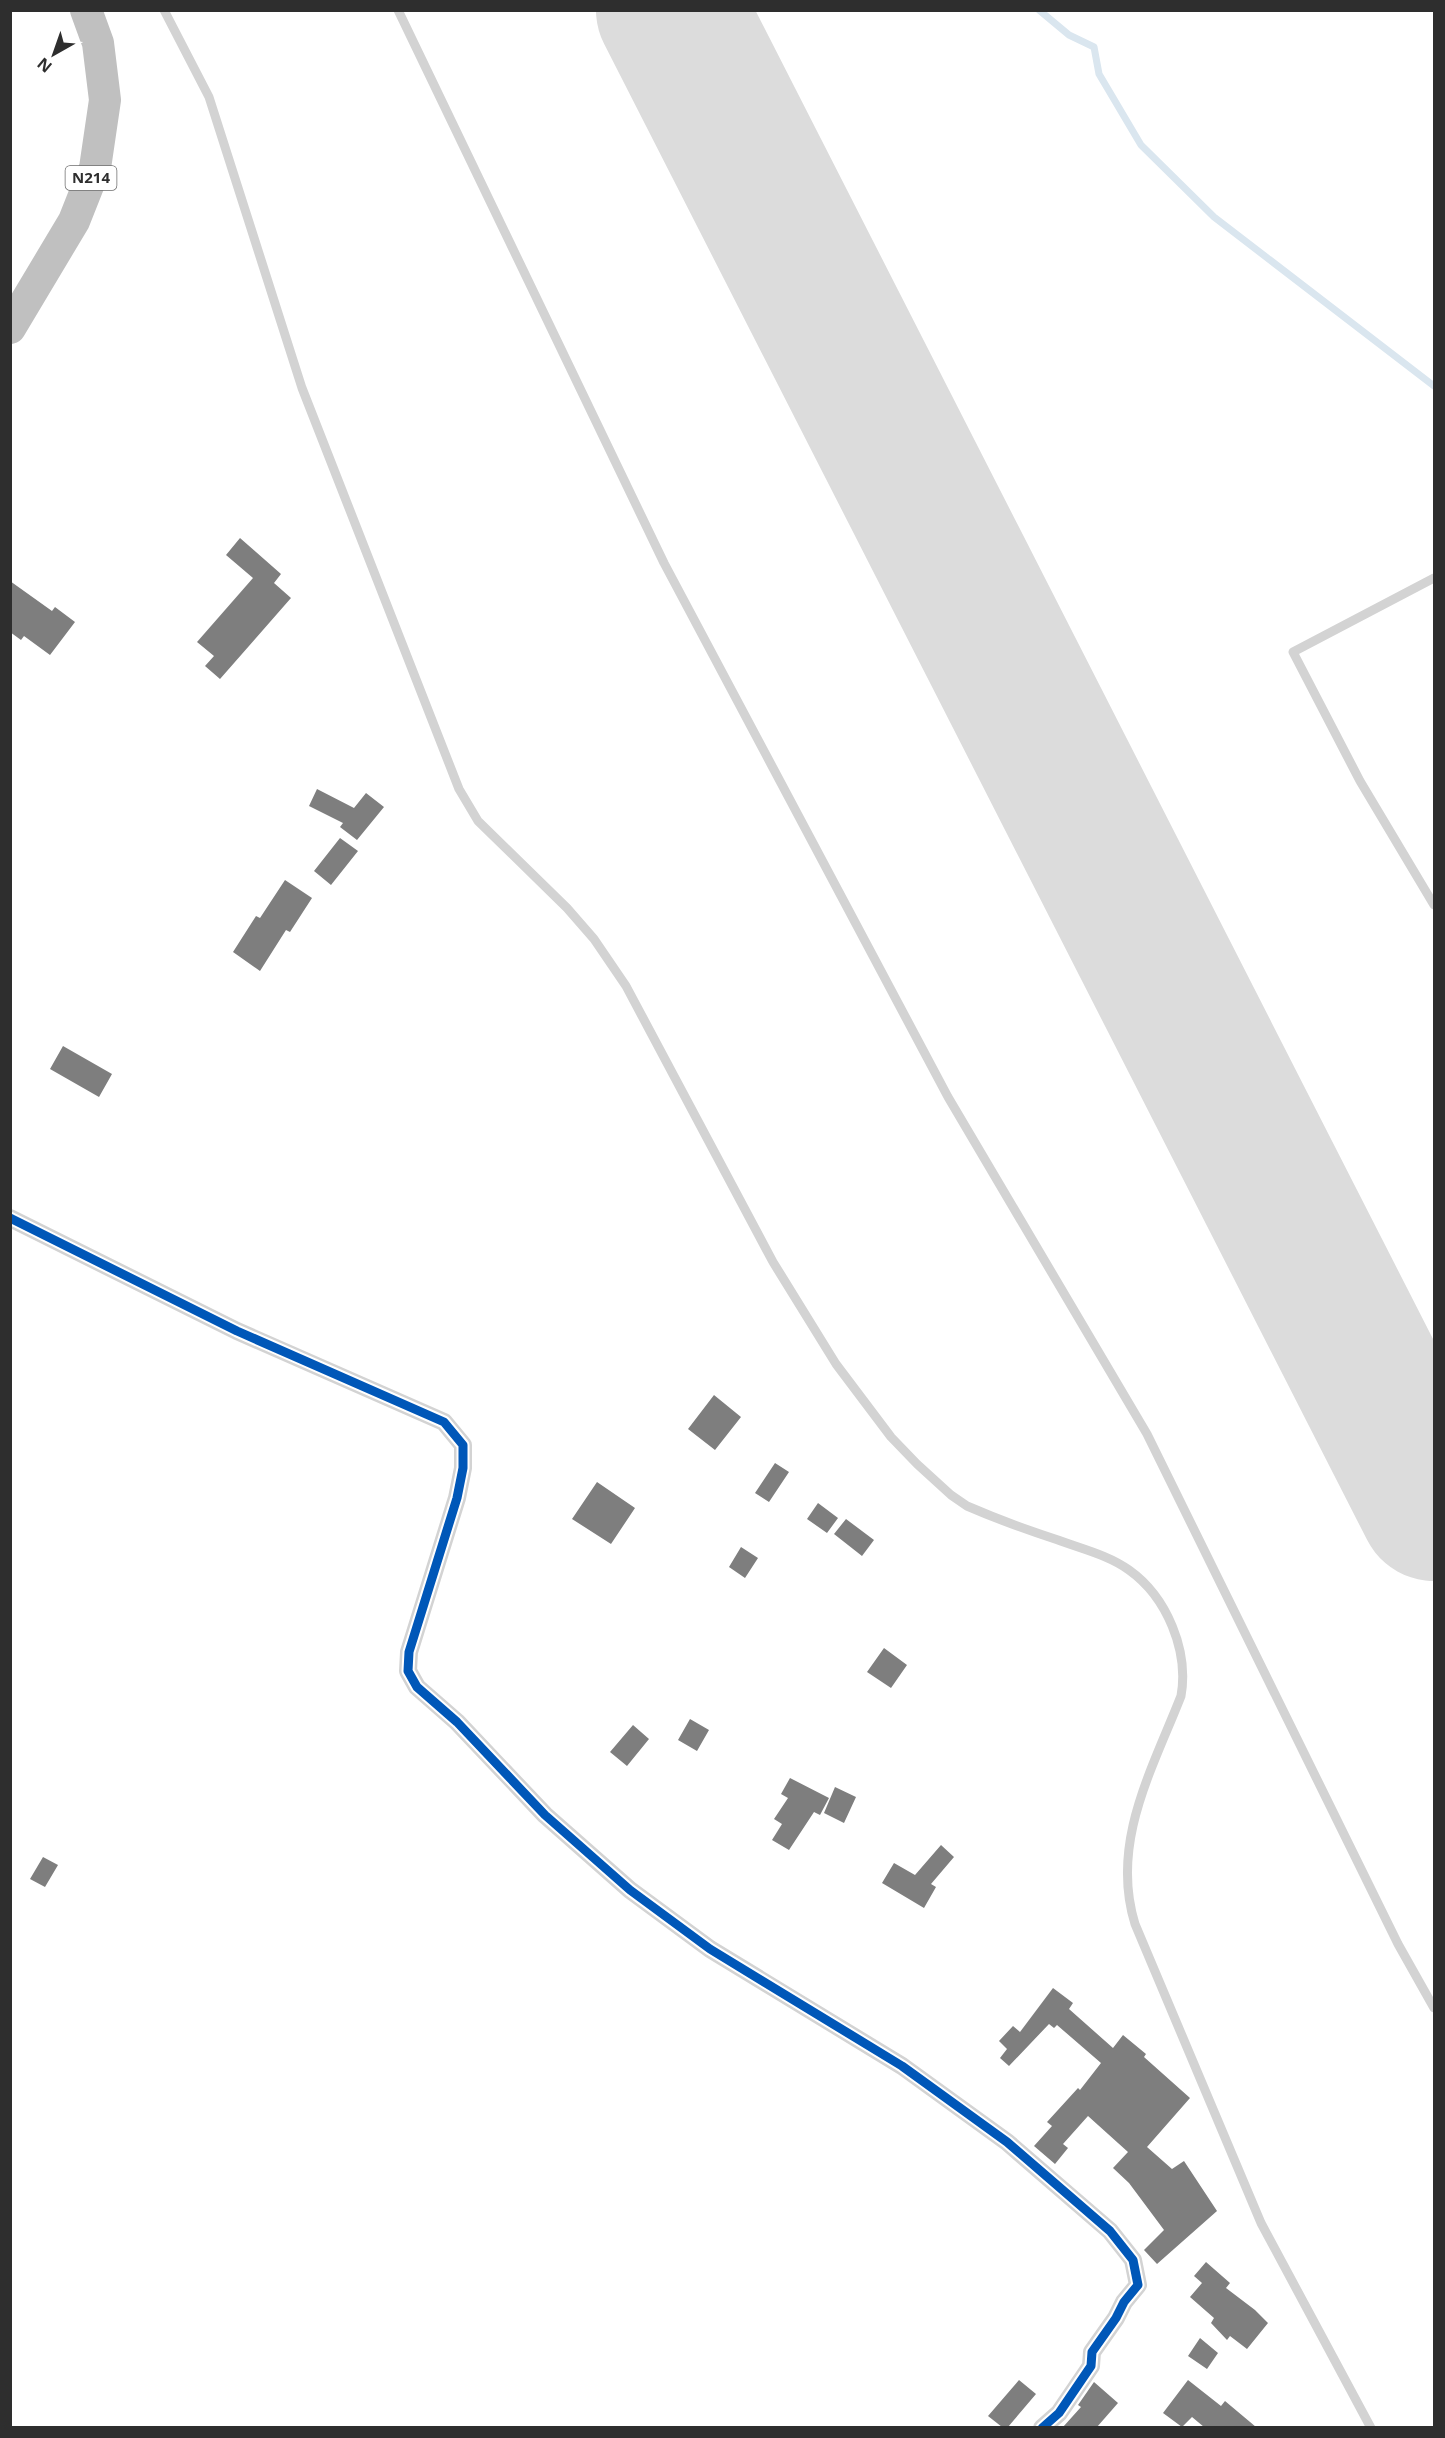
<svg xmlns="http://www.w3.org/2000/svg" width="1445" height="2438" viewBox="0 0 1445 2438" font-family="'Open Sans',sans-serif">
	<rect width="100%" height="100%" fill="#fff"/>
	<g fill="none" stroke-linecap="round" stroke-linejoin="round">
		<!-- stream -->
		<path stroke="#dae6ef" stroke-width="7" d="M1039,10l30,25 25,12 5,27 42,71 73,72 220,169"/>
		<!-- runway -->
		<path stroke="#dcdcdc" stroke-width="150" d="M671,10l763,1496"/>
	</g>
	<!-- building -->
	<path fill="#7e7e7e" d="M240,538l41,36 -7,9 17,15 -71,81 -15,-13 9,-10 -17,-14 56,-64 -27,-23z
		M10,581l42,30 3,-4 20,15 -25,33 -26,-19 -3,4 -11,-8z
		M317,789l37,19 12,-15 18,14 -27,33 -17,-13 3,-4 -34,-17z
		M340,838l18,13 -27,34 -17,-14z
		M285,880l27,18 -22,34 -4,-2 -26,41 -27,-19 23,-36 4,2z
		M63,1046l49,28 -13,23 -49,-28z
		M714,1395l27,22 -26,33 -27,-21z
		M775,1463l14,9 -20,30 -14,-9z
		M597,1482l38,26 -24,36 -39,-25z
		M818,1503l20,15 -11,15 -20,-14z
		M846,1519l28,21 -12,16 -28,-22z
		M741,1547l17,11 -13,20 -16,-11z
		M884,1648l23,17 -16,23 -24,-16z
		M690,1719l19,11 -12,21 -19,-11z
		M633,1725l16,14 -22,27 -17,-14z
		M790,1778l39,20 -9,17 -6,-3 -25,38 -17,-10 10,-16 -8,-5 14,-21 -7,-4z
		M835,1787l21,10 -12,26 -20,-10z
		M941,1845l13,12 -23,27 5,3 -12,21 -42,-25 12,-20 21,12z
		M43,1857l15,8 -13,22 -15,-8z
		M1053,1988l20,15 -4,6 44,39 10,-13 23,19 -2,3 46,41 -43,49 25,22 12,-8 33,50 -60,53 -13,-14 20,-20 -35,-47 -16,-15 15,-16 -40,-36 -25,28 5,4 -13,16 -21,-18 18,-20 -5,-4 31,-34 2,2 21,-27 -44,-38 -3,3 -5,-4 -40,42 -9,-8 7,-9 -8,-8 14,-15 7,6z
		M1206,2262l24,21 -4,5 29,22 13,13 -21,26 -17,-13 -3,4 -16,-17 3,-5 -24,-21 12,-14 -8,-7z
		M1200,2338l18,15 -11,16 -19,-13z
		M1019,2380l17,14 -28,33h-6l-14,-11z
		M1188,2380l33,26 4,-5 31,26h-52l-12,-10 -10,10 -19,-14z
		M1094,2382l24,21 -21,24h-34l18,-20 -3,-2z"/>
	<g fill="none" stroke-linecap="round" stroke-linejoin="round">
		<!-- lane -->
		<path stroke="#d3d3d3" stroke-width="9" d="M164,10l45,87 93,291 157,401 19,32 89,87 27,31 32,47 147,276 63,102 55,73 26,27 34,31 16,11c30,13 60,24 91,34 24,9 50,15 71,30 38,27 60,81 52,126 -29,74 -71,147 -46,228l126,299 110,205
			M398,10l266,553 284,534 199,337 251,510 36,64
			M1434,578l-141,74 67,129 74,124"/>
		<!-- street -->
		<path stroke="#d3d3d3" stroke-width="18" d="M10,1218l227,113 207,91 19,23v23l-6,30 -48,154 -1,19 9,16 40,35 88,93 85,75 80,59 192,117 105,76 103,89 23,29 5,25 -14,17 -8,16 -24,34 -1,14 -32,47 -17,15"/>
		<!-- highway -->
		<path stroke="#c0c0c0" stroke-width="32" d="M10,328l64,-107 21,-53 10,-68 -7,-57 -12,-33"/>
		<!-- cycleway casing -->
		<g stroke="#fff" stroke-width="13">
			<path id="cycleway" d="M10,1218l227,113 207,91 19,23v23l-6,30 -48,154 -1,19 9,16 40,35 88,93 85,75 80,59 192,117 105,76 103,89 23,29 5,25 -14,17 -8,16 -24,34 -1,14 -32,47 -17,15"/>
		</g>
		<!-- cycleway -->
		<use href="#cycleway" stroke="#0057b8" stroke-width="9"/>
	</g>
	<g text-anchor="middle" stroke-width="6" stroke-linejoin="round" paint-order="stroke">
		<!-- shield labels -->
		<rect fill="#fff" stroke="#6d6d6d" stroke-width="1.5" x="65.5" y="166" width="51" height="24" rx="4.5"/>
		<g font-size="15" font-weight="bold" fill="#2e2e2e">
			<text x="91" y="183">N214</text>
		</g>
	</g>
	<!-- border -->
	<rect width="1445" height="2438" fill="none" stroke="#2e2e2e" stroke-width="24"/>
	<!-- north arrow -->
	<g transform="translate(54 54) rotate(220)" stroke="#ffffff" stroke-width="4.5" paint-order="stroke">
	<path d="M0-4.5L10 22L0 15L-10 22Z" fill="#2e2e2e"/>
	<text y="-9" font-size="16" font-weight="bold" text-anchor="middle" fill="#2e2e2e">N</text>
	</g>
</svg>
